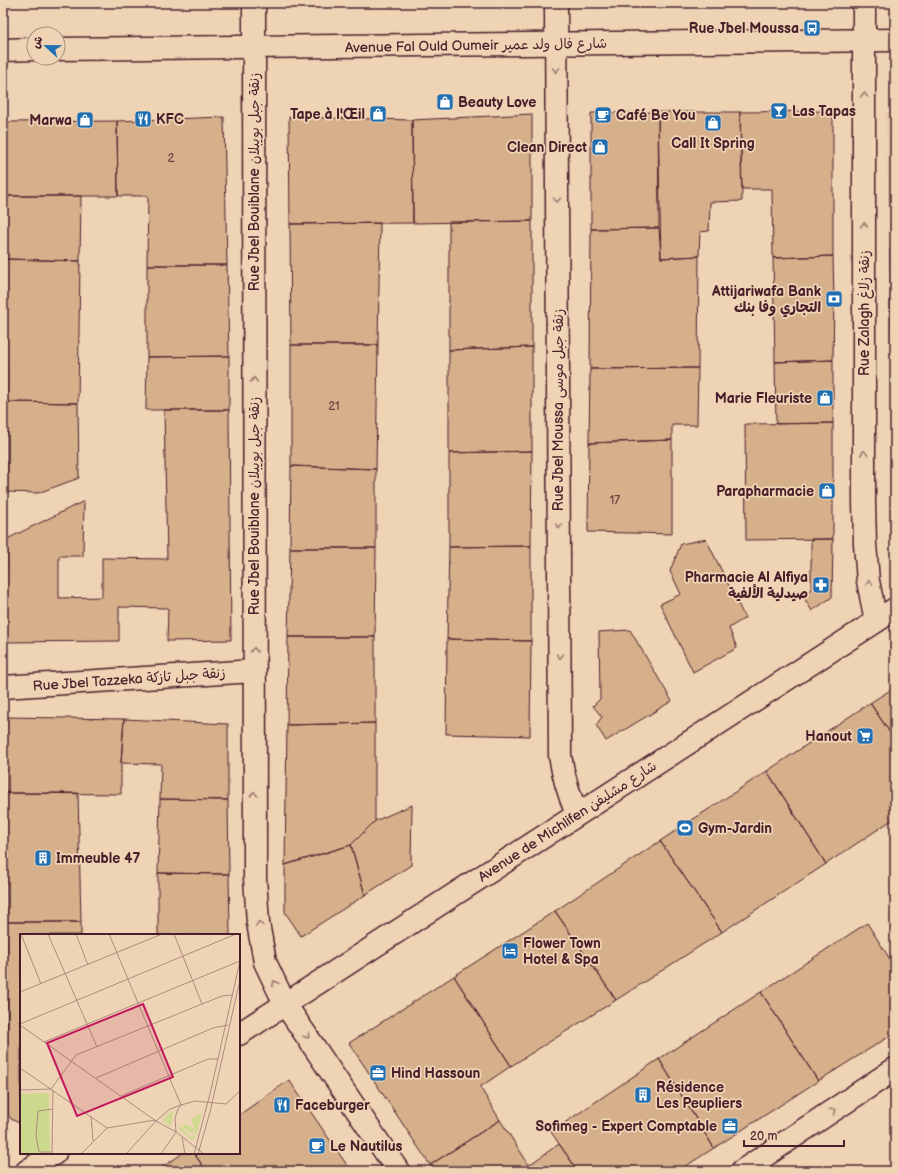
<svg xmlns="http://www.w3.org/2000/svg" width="898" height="1174" viewBox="0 0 898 1174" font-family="'Balsamiq Sans','Playpen Sans Arabic',sans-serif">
	<rect width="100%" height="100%" fill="#eed4b5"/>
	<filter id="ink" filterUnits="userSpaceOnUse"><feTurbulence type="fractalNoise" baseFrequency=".025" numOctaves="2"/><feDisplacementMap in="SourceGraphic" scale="8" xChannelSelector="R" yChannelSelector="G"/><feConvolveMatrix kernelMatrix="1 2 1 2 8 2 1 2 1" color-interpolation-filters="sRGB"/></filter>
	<g filter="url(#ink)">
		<!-- built -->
		<path fill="#e4c6a6" d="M886,112h9v137h-5z"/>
		<!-- building -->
		<path fill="#d6af8b" stroke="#4a1f2b" d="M833,111v145l-60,2 -1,-69h-30l-2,-77z
			M658,112l1,116 -68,1v-116z
			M658,112h82l2,89 -32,1 -1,29 -9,1 -1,24 -38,2z
			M532,114v107l-119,2 -1,-103z
			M224,117l3,148h-80l1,-69h-30l-1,-75z
			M289,117l123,3 1,103 -123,1z
			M117,121l1,75h-113v-74z
			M5,196h76l-1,65 -74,-2z
			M532,221v126l-83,3v-128z
			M380,223l-2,122h-87l-1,-121z
			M659,228l2,30 38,-2 -1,112 -108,1 1,-140z
			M890,249h5v122h-3z
			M833,256l1,43 -1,61 -58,2 -2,-104z
			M6,259l74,2 -2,142 -71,-1z
			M147,265h80l2,91 -82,1z
			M291,345h87l-2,124 -85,-3z
			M532,347v104l-83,2v-103z
			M229,356v54h-83l1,-53z
			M833,360v63l-57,1 -1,-62z
			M698,368l-1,57h-25v15l-83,3 1,-74z
			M892,371h3v164l-1,-1z
			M7,402l71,1 1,75 -41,15 -31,-1z
			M164,410h65l2,230 -64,1 1,-33 -49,-1v34l-113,1 1,-103 77,-38 -1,55h-24v42l43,-1v-39l65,1z
			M833,423v116l-87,1 -1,-116z
			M672,440v94l-84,-2 1,-89z
			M532,451l-1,95 -82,1v-94z
			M291,466l85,3v79h-86z
			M706,539l39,79 -16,10 8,20 -44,24 -33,-68 21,-10 -11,-23 11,-27z
			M811,539h22l-1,58 -20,14 -9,-15 8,-7z
			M531,546v95l-84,-2 2,-92z
			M290,548h86l-1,89h-87z
			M630,630l42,71 -66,40 -10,-16 6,-8 -9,-11 7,-7 -1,-67z
			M288,637h87v86l-88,2z
			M447,639l84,2 -1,95 -84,-2z
			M895,687v53l-25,-37z
			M870,703l25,37v78l-69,46 -59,-93z
			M6,717l118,2 -3,44v31l-115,-1z
			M124,719l104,5v76l-68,-1 1,-35 -40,-1z
			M375,723v98l-24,24 -66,20 2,-140z
			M767,771l59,93 -104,68 -62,-91z
			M6,793h72l3,129h-74z
			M160,799l68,1 1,74 -71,-1z
			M412,805l-1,60 -46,30 -14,-50 24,-24z
			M660,841l62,91 -106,68 -61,-89z
			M351,845l14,50 -64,41 -16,-24v-47z
			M158,873l71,1 1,61h-72z
			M555,911l61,89 -105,66 -57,-90z
			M7,922h74v13h-60v189l-10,-5 -3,-5z
			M867,923l28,44v66l-77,48 -57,-89z
			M454,976l57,90 -31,21 20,33 -70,45 -81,-122z
			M761,992l57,89 -104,67 -55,-89z
			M659,1059l55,89 -36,23h-100l-27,-39z
			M289,1080l62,91h-145l-12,-18h45v-38z
			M500,1120l29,45 30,-21 19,27h-144l-4,-6z
			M183,1153h11l12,18h-49z"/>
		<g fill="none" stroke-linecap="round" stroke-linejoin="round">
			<!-- minor casing -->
			<g stroke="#4a1f2b" stroke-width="25">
				<path id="minor" d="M254,3l1,875 3,45 7,39 20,42 113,167
					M556,3l4,752c3,21 9,40 17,59
					M864,3v499l1,42 3,37 8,40
					M3,687l251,-16
					M742,1171l153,-102"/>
			</g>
			<!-- secondary casing -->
			<g stroke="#4a1f2b" stroke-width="25">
				<path id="secondary" d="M58,49l837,-9
					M3,50l31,-1
					M239,1034l656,-425
					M27,1171l28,-18"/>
			</g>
			<!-- minor -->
			<use href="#minor" stroke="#eed4b5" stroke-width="22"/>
			<!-- secondary -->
			<use href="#secondary" stroke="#eed4b5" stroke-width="22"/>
		</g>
		<!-- one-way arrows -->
		<defs><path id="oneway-chevron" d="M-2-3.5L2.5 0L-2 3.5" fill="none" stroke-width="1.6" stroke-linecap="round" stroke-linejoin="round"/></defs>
		<g stroke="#9c7a70">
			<use href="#oneway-chevron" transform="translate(556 70) rotate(90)"/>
			<use href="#oneway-chevron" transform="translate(864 95) rotate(-90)"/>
			<use href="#oneway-chevron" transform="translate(557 200) rotate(90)"/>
			<use href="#oneway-chevron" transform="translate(864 225) rotate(-90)"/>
			<use href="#oneway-chevron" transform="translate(254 380) rotate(-90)"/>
			<use href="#oneway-chevron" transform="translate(864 453) rotate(-90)"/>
			<use href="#oneway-chevron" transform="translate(559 526) rotate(90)"/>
			<use href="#oneway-chevron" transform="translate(869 583) rotate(-99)"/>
			<use href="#oneway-chevron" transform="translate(254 650) rotate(-90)"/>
			<use href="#oneway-chevron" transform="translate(560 656) rotate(90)"/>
			<use href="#oneway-chevron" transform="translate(254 794) rotate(-90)"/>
			<use href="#oneway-chevron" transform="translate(259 924) rotate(-98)"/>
			<use href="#oneway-chevron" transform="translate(275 983) rotate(-116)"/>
			<use href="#oneway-chevron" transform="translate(307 1036) rotate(56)"/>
			<use href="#oneway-chevron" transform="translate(833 1111) rotate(-34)"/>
		</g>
	</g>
	<!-- icons -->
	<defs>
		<g id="bus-square" transform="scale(0.9)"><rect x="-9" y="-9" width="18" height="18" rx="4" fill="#1f6fb2" stroke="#eed4b5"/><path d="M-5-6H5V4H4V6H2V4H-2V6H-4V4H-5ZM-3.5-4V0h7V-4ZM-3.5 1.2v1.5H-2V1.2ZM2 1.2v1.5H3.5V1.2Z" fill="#fff"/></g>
		<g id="shop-square" transform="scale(0.9)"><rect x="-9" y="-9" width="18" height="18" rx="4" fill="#1f6fb2" stroke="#eed4b5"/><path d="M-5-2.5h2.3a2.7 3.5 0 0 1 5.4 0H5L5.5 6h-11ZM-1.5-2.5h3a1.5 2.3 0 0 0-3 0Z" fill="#fff"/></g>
		<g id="bar-square" transform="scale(0.9)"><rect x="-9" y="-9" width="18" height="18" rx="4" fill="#1f6fb2" stroke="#eed4b5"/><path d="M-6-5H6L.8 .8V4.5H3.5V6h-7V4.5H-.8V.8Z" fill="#fff"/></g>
		<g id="cafe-square" transform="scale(0.9)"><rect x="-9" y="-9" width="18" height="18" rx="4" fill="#1f6fb2" stroke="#eed4b5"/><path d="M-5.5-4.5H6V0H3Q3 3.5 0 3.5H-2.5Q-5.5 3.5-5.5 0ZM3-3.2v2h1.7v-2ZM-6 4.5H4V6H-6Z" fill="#fff"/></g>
		<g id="restaurant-square" transform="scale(0.9)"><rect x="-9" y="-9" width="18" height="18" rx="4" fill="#1f6fb2" stroke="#eed4b5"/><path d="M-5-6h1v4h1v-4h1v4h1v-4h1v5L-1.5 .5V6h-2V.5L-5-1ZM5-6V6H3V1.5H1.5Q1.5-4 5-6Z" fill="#fff"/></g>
		<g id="bank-square" transform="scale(0.9)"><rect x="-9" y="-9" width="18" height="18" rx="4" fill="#1f6fb2" stroke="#eed4b5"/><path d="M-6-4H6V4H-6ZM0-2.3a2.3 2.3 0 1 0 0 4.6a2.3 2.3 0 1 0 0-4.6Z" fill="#fff"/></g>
		<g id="pharmacy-square" transform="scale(0.9)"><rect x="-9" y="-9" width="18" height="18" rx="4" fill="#1f6fb2" stroke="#eed4b5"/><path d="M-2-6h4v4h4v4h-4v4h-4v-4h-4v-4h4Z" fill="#fff"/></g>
		<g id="supermarket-square" transform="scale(0.9)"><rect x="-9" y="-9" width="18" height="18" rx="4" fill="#1f6fb2" stroke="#eed4b5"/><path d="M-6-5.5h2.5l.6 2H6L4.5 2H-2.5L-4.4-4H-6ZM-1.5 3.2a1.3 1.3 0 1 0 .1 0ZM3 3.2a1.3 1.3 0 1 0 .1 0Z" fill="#fff"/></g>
		<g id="stadium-square" transform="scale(0.9)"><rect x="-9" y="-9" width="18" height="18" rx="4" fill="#1f6fb2" stroke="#eed4b5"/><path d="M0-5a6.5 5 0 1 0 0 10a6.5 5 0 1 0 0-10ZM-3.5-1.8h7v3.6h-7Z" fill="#fff"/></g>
		<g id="building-square" transform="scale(0.9)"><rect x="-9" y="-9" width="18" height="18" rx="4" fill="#1f6fb2" stroke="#eed4b5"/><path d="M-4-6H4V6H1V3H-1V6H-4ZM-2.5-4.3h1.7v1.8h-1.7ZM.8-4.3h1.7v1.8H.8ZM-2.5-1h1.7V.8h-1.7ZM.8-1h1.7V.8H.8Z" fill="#fff"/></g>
		<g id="hotel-square" transform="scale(0.9)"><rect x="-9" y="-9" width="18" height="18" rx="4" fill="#1f6fb2" stroke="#eed4b5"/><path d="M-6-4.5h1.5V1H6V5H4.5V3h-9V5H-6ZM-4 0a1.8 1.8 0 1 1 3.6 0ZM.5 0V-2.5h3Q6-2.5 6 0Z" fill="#fff"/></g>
		<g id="office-square" transform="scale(0.9)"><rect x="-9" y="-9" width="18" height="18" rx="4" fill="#1f6fb2" stroke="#eed4b5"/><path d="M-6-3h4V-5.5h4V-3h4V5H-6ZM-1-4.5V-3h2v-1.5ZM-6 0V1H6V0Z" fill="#fff"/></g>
	</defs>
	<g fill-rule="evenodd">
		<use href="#bus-square" x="812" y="28"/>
		<use href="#shop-square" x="445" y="102"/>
		<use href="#bar-square" x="779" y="111"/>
		<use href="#shop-square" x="378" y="114"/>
		<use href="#cafe-square" x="603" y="115"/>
		<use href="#restaurant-square" x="143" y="119"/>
		<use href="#shop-square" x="85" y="120"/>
		<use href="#shop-square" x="713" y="123"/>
		<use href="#shop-square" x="600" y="147"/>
		<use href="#bank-square" x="834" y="299"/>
		<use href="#shop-square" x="825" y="398"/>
		<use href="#shop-square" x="827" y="491"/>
		<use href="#pharmacy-square" x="821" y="585"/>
		<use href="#supermarket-square" x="865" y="736"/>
		<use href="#stadium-square" x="685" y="828"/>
		<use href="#building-square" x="43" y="858"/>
		<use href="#hotel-square" x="510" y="951"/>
		<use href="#office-square" x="378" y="1073"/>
		<use href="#building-square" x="643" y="1095"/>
		<use href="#restaurant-square" x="282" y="1105"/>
		<use href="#office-square" x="730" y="1126"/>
		<use href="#cafe-square" x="317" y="1146"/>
	</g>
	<g text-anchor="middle" stroke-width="3.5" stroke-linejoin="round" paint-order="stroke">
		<!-- number labels -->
		<g font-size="12" fill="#6d4343">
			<text x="171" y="162">2</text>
			<text x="334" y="410">21</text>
			<text x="615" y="504">17</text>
		</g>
		<!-- poi labels -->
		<g font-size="14" font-weight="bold" fill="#4a1f2b" stroke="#eed4b5" text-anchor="start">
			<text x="799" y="33" text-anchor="end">Rue Jbel Moussa</text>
			<text x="458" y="107">Beauty Love</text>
			<text x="792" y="116">Las Tapas</text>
			<text x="365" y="119" text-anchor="end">Tape à l'Œil</text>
			<text x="616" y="120">Café Be You</text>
			<text x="156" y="124">KFC</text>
			<text x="72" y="125" text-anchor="end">Marwa</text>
			<text x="713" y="148" text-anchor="middle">Call It Spring</text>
			<text x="587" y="152" text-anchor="end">Clean Direct</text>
			<text x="821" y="296" text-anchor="end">Attijariwafa Bank<tspan x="821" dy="16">التجاري وفا بنك</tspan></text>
			<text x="812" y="403" text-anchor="end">Marie Fleuriste</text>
			<text x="814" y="496" text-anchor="end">Parapharmacie</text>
			<text x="808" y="582" text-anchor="end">Pharmacie Al Alfiya<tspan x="808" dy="16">صيدلية الألفية</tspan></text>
			<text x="852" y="741" text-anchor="end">Hanout</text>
			<text x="698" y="833">Gym-Jardin</text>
			<text x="56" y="863">Immeuble 47</text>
			<text x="523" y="948">Flower Town<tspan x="523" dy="16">Hotel &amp; Spa</tspan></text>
			<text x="391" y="1078">Hind Hassoun</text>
			<text x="656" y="1092">Résidence<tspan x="656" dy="16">Les Peupliers</tspan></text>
			<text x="295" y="1110">Faceburger</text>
			<text x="717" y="1131" text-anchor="end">Sofimeg - Expert Comptable</text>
			<text x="330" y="1151">Le Nautilus</text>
		</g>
		<!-- street labels -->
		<g font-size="14" fill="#4a1f2b" stroke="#eed4b5">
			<text transform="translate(476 45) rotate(-1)" y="5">Avenue Fal Ould Oumeir شارع فال ولد عمير</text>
			<text transform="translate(254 182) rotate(-90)" y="5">Rue Jbel Bouiblane زنقة جبل بويبلان</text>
			<text transform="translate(864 313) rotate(-90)" y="5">Rue Zalagh زنقة زلاغ</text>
			<text transform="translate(558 410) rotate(-90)" y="5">Rue Jbel Moussa زنقة جبل موسى</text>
			<text transform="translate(254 506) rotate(-90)" y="5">Rue Jbel Bouiblane زنقة جبل بويبلان</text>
			<text transform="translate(129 679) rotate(-4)" y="5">Rue Jbel Tazzeka زنقة جبل تازكة</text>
			<text transform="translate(567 821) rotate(-33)" y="5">Avenue de Michlifen شارع مشليفن</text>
		</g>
	</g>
	<!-- overview -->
	<g transform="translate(20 934)">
		<rect width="220" height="220" fill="#eed4b5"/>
		<path d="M29,159l1,61h-30v-60zM153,176l-2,16h-1l-7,-6zM182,179l-3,12 -3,11 -4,-17zM166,190l7,4 1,10 -2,2 -13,-11 2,-3 10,12 2,-4 -11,-8z" fill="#cdd98c"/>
		<path fill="none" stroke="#ac8c7e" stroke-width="1" d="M1,0l20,50M28,0l49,113M56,0l12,31M154,0l28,70M0,58l142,-58M0,90l216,-90M0,91l136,96 14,-12 11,-4 -72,-171M24,108l196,-81M0,134l87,60M76,144l117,-50 15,-3M31,155l25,-34 146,-59 11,-1M0,156l31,-1M101,162l87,-37h10M71,182l2,25M87,194l48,-8M162,203l3,17M32,218h-13l-3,-16 2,-25 14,-2M32,219l1,-63M61,220l26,-26M106,220l30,-33 20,11 -15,22M174,220l16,-60 30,-133M178,220l12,-42 30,-132M184,220l-28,-22 -1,-14 3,-9 3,-4 14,-4 31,3 14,-13"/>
		<path fill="#c2185b" fill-opacity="0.15" stroke="#c2185b" stroke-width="2" d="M123,70l30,73 -96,39 -30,-73z"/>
		<rect width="220" height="220" fill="none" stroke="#4a1f2b" stroke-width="2"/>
	</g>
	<!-- margin -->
	<rect width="898" height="1174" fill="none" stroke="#eed4b5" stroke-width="16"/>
	<rect x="8" y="8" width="882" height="1158" fill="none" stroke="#4a1f2b" stroke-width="1.5" filter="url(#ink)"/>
	<!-- north arrow -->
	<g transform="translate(46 46) rotate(292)"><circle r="19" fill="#eed4b5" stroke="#ac8c7e"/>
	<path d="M0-3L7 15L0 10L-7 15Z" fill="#1f6fb2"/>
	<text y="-6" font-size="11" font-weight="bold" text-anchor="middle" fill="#4a1f2b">ش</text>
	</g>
	<!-- scale -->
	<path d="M744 1140v6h100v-6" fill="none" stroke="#4a1f2b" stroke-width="2"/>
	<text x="750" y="1140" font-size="12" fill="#4a1f2b" stroke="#eed4b5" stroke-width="3" paint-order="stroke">20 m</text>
</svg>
